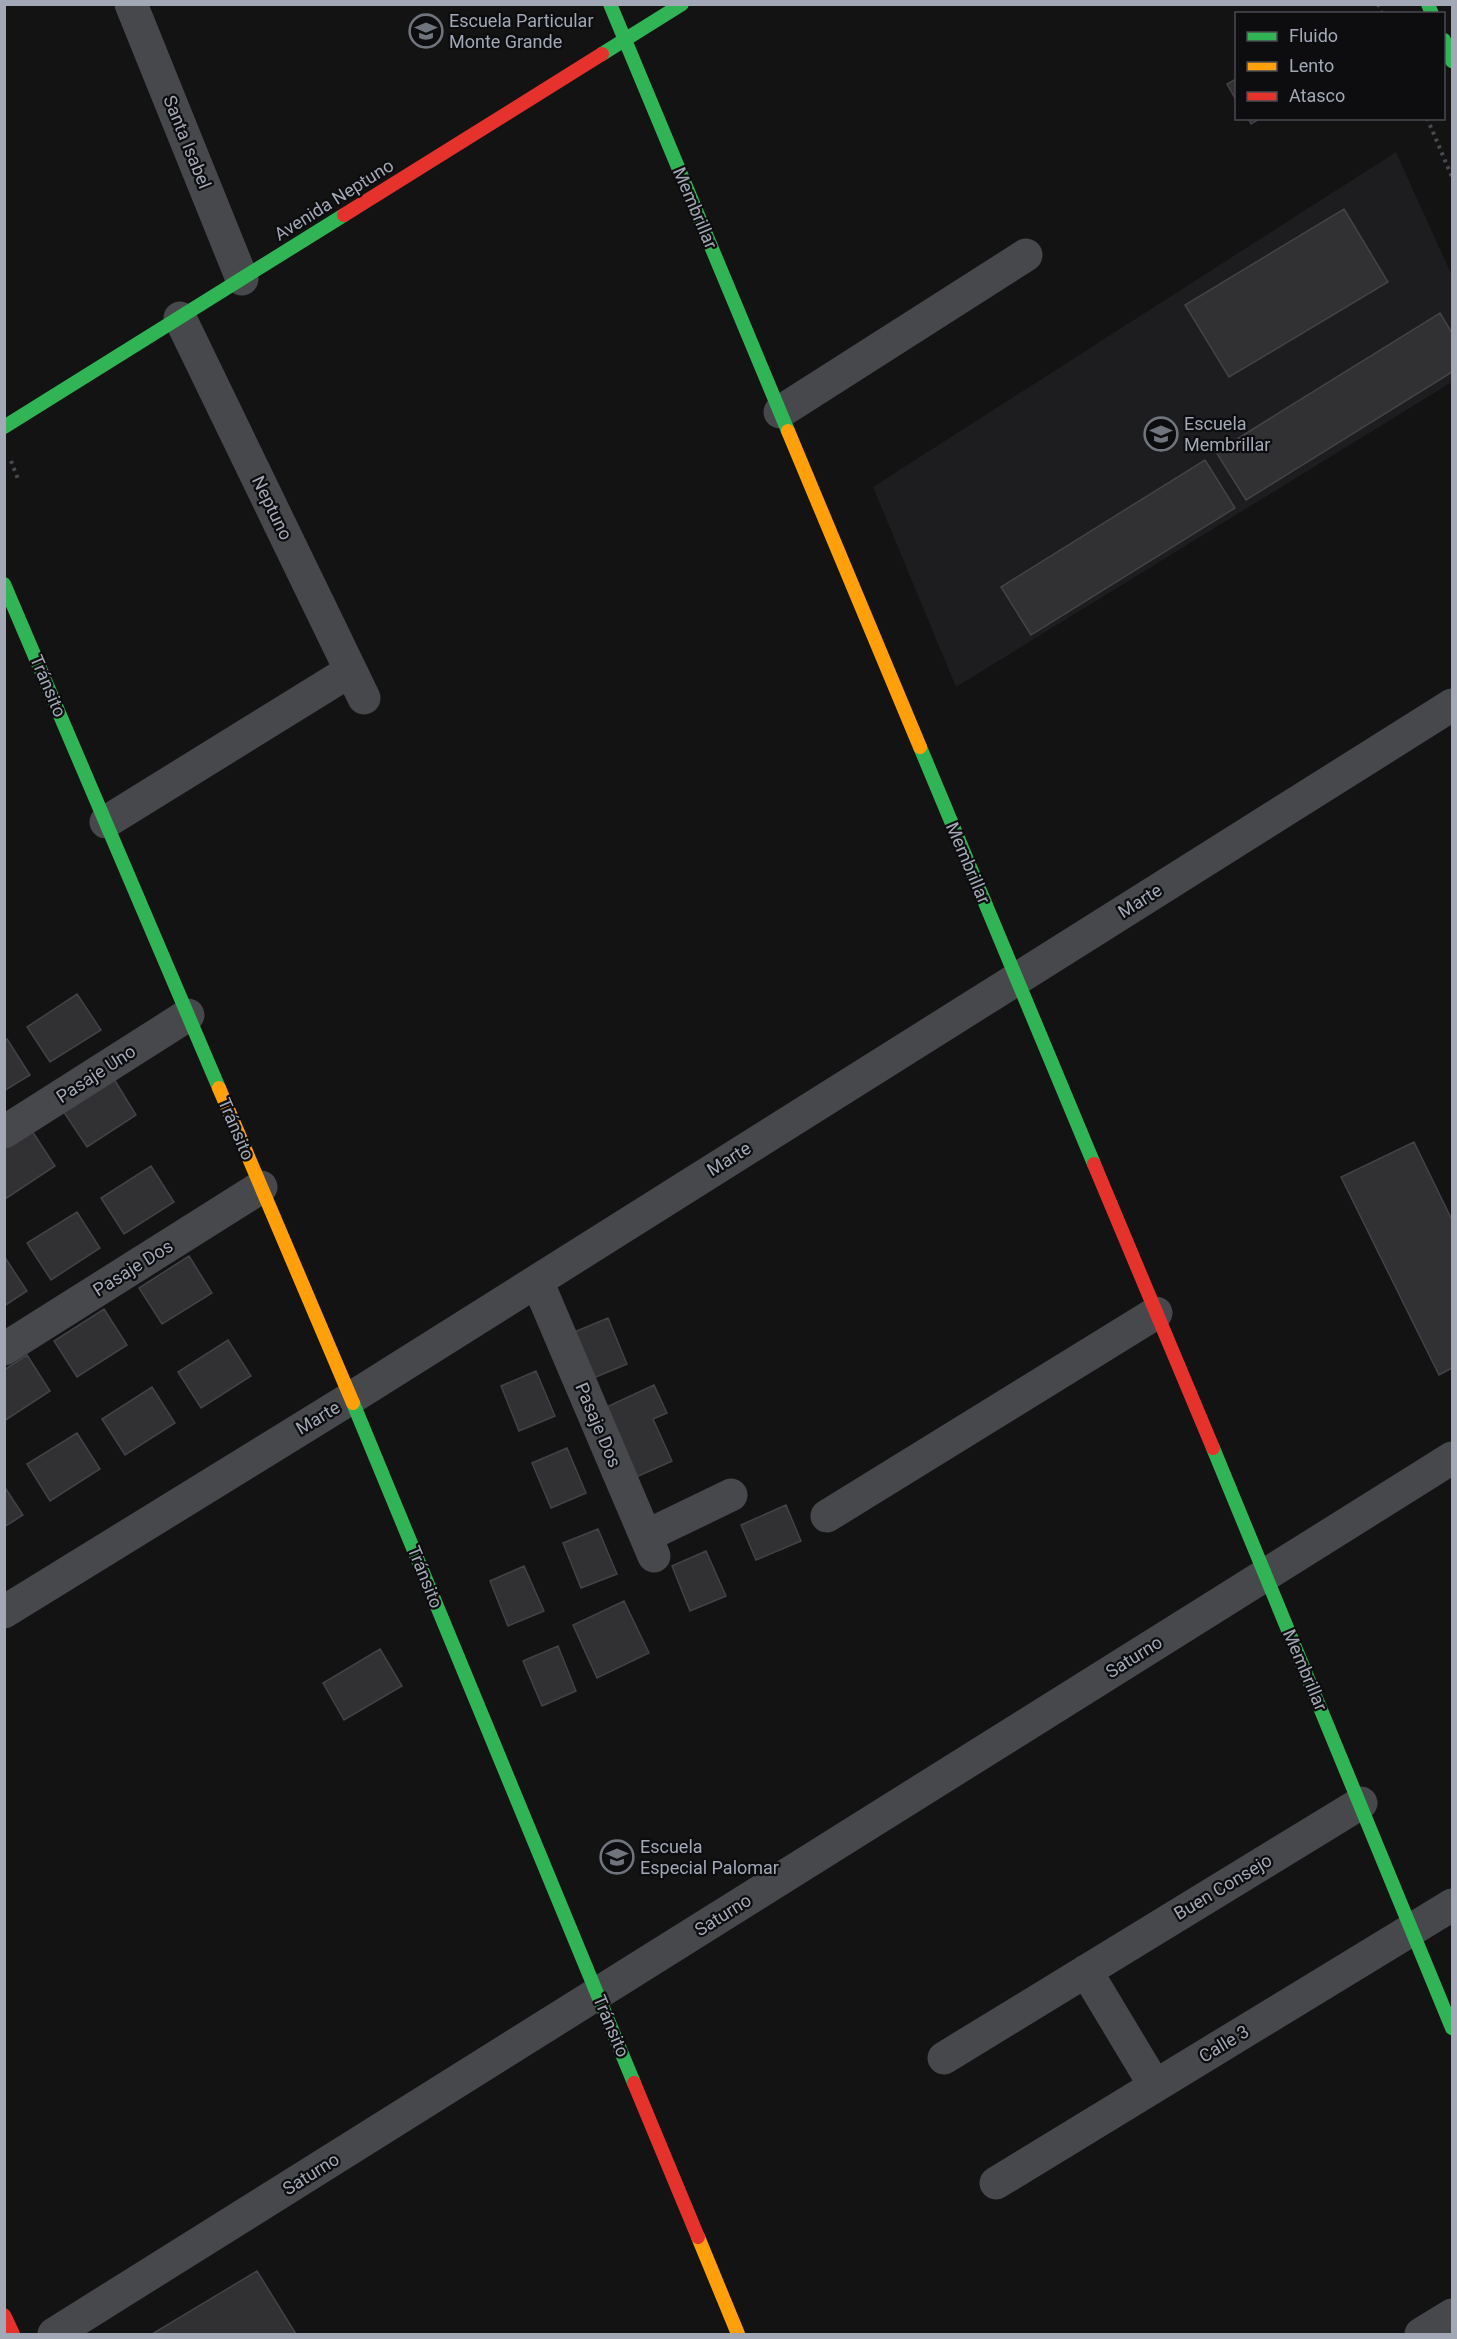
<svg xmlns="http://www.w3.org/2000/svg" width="1457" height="2339" viewBox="0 0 1457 2339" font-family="Roboto,sans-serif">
	<rect width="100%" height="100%" fill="#131313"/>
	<!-- built -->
	<path fill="#1d1d1f" d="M1396,152l56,124v106l-496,305 -83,-200z"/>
	<!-- building -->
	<path fill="#313133" stroke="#414347" stroke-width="1.5" d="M1236,79v21l-9,-16z
		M1248,118h13l-10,6z
		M1344,209l44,73 -159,95 -44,-72z
		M1440,313l12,20v39l-206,128 -30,-48z
		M1205,460l30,48 -204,127 -30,-48z
		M77,994l24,36 -51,32 -23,-35z
		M7,1039l23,36 -26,16v-50z
		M114,1079l22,36 -49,32 -24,-36z
		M32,1131l23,35 -50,33 -1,-51z
		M1414,1142l38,78v148l-13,7 -98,-198z
		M151,1166l23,36 -50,32 -23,-36z
		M77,1212l23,36 -49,32 -24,-37z
		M4,1256l23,35 -23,15z
		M189,1256l23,37 -50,31 -23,-36z
		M104,1309l23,36 -50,32 -23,-36z
		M608,1318l19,46 -36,15 -19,-46z
		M228,1340l23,36 -50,32 -23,-36z
		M27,1355l23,36 -46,30v-51z
		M536,1371l19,45 -36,15 -18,-45z
		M654,1385l13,28 -14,6 19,42 -38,17 -32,-69z
		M152,1387l23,36 -50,32 -23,-36z
		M77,1433l23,36 -50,32 -23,-37z
		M567,1448l19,45 -35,15 -19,-45z
		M4,1486l19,29 -19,12z
		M786,1505l15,36 -45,19 -15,-35z
		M598,1529l19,45 -36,14 -18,-45z
		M706,1551l20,45 -36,15 -18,-45z
		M524,1566l20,45 -36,15 -18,-45z
		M624,1601l25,52 -52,25 -24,-53z
		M558,1646l18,45 -34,15 -19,-45z
		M380,1649l22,37 -58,34 -21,-37z
		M257,2271l39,63h-144z"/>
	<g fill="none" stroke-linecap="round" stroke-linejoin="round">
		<!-- path -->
		<path stroke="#484a4e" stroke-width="4" stroke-dasharray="3 4.5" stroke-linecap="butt" d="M1378,4l4,10
			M1427,118l25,59
			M11,461l7,18"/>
		<!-- street -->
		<path stroke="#47484c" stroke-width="33" d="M131,4l111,275
			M180,318l184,380
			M780,412l246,-157
			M106,822l244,-151
			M4,1132l184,-117
			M537,1281l117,275
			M4,1349l257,-162
			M827,1516l329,-203
			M646,1536l85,-41
			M4,1612l347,-214 1101,-693
			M1086,1971l69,115
			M944,2058l417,-255
			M996,2183l456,-278
			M54,2334l1398,-876
			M1421,2334l31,-19"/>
		<!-- fast -->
		<path stroke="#30b455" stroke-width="14" d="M610,4l178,427
			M1428,4l4,10
			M1444,40l8,21
			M602,54l80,-50
			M4,427l340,-212
			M4,584l215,504
			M920,747l174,417
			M353,1403l281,680
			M1213,1448l239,580"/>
		<!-- slow -->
		<path stroke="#ff9f0a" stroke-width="14" d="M788,431l132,316
			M219,1088l134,315
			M698,2237l40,97"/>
		<!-- jam -->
		<path stroke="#e5322d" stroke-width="14" d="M344,215l258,-161
			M1094,1164l119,284
			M634,2083l64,154
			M4,2315l9,19"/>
	</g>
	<!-- icons -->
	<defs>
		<g id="school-ring" transform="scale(1.725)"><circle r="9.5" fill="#0d0d0f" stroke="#70747d" stroke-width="1.5"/><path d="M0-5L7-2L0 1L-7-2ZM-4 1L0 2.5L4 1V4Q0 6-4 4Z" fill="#70747d"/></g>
	</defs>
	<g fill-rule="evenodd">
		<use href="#school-ring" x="426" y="31"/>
		<use href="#school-ring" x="1161" y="434"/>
		<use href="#school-ring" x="617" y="1857"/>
	</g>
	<g text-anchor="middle" stroke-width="4.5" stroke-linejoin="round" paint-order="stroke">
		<!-- poi labels -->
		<g font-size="18" fill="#a2a8b6" stroke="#0d0d0f" text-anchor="start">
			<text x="449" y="27">Escuela Particular<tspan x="449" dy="21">Monte Grande</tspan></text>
			<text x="1184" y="430">Escuela<tspan x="1184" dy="21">Membrillar</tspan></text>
			<text x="640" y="1853">Escuela<tspan x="640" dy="21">Especial Palomar</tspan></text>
		</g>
		<!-- street labels -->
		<g font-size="18" fill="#a2a8b6" stroke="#0d0d0f">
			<text transform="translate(187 142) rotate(68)" y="6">Santa Isabel</text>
			<text transform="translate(334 200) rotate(-32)" y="6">Avenida Neptuno</text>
			<text transform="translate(695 208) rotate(67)" y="6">Membrillar</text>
			<text transform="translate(272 508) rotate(64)" y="6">Neptuno</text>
			<text transform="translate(48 686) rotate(67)" y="6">Tránsito</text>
			<text transform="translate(968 863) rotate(67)" y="6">Membrillar</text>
			<text transform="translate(1140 901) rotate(-32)" y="6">Marte</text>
			<text transform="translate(96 1074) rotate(-33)" y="6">Pasaje Uno</text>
			<text transform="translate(236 1129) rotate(67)" y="6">Tránsito</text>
			<text transform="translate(729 1159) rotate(-32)" y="6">Marte</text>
			<text transform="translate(133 1268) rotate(-32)" y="6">Pasaje Dos</text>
			<text transform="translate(318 1418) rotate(-31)" y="6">Marte</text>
			<text transform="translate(598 1425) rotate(67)" y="6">Pasaje Dos</text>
			<text transform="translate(425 1577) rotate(68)" y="6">Tránsito</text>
			<text transform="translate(1134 1657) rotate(-32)" y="6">Saturno</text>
			<text transform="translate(1305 1670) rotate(67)" y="6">Membrillar</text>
			<text transform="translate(1223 1887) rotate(-31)" y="6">Buen Consejo</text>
			<text transform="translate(723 1915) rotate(-32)" y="6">Saturno</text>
			<text transform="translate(611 2026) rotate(67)" y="6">Tránsito</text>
			<text transform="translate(1224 2044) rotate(-31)" y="6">Calle 3</text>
			<text transform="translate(311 2174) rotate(-32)" y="6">Saturno</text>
		</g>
	</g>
	<!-- border -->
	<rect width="1457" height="2339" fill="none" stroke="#a2a8b6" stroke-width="12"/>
	<!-- legend -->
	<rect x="1235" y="12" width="210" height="108" fill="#0d0d0f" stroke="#494b52" stroke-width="1.5"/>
	<rect x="1247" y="32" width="30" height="9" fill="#30b455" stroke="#494b52" stroke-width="1.5"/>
	<text x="1289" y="42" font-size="18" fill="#a2a8b6">Fluido</text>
	<rect x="1247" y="62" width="30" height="9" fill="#ff9f0a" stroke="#494b52" stroke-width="1.5"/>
	<text x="1289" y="72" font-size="18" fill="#a2a8b6">Lento</text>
	<rect x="1247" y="92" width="30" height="9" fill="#e5322d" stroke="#494b52" stroke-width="1.5"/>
	<text x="1289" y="102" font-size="18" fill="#a2a8b6">Atasco</text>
</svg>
